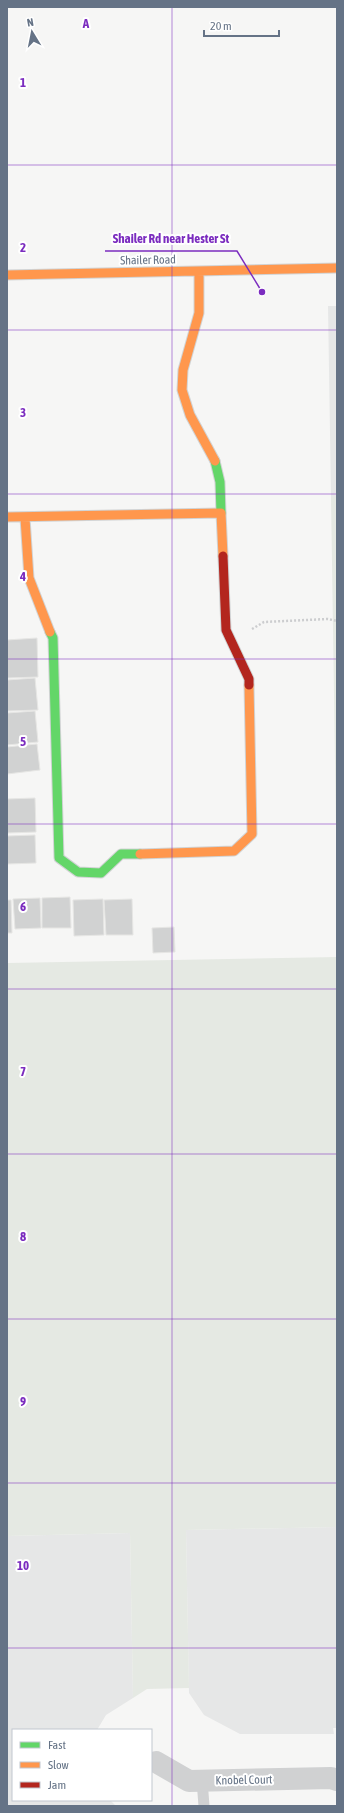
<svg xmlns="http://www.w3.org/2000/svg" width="344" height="1813" viewBox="0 0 344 1813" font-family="'Asap Condensed',sans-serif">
	<rect width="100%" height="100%" fill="#f6f6f5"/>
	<!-- built -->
	<path fill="#e6e7e7" d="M328,306h9v191h-6z
		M337,1527v201h-4l1,6h-94l-36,-19 -15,-22 -3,-163z
		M130,1533l3,165 -27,17 -9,15h-84v70h97l6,6h-109v-270z"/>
	<!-- green -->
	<path fill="#e5e9e3" d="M331,497h6v396z
		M337,957v570l-151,3 3,158 -42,1 -14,9 -3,-165 -123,3v-573z"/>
	<!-- building -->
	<path fill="#d1d2d2" stroke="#e6e6e4" d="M37,638l1,39 -31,1v-38z
		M35,678l3,32 -31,1v-31z
		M35,711l3,31 -31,3v-32z
		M37,744l3,26 -33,4v-27z
		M35,798l1,34 -29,1v-34z
		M35,835l1,28 -29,1v-28z
		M70,897l1,31h-29v-30z
		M40,898l1,30 -26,1 -2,-30z
		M103,899l1,36 -30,1 -1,-36z
		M132,899l1,36h-27l-2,-35z
		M7,900h4l1,33h-5z
		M174,927l1,25 -22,1 -1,-25z"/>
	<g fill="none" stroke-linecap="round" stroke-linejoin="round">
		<!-- fast casing -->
		<g stroke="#d1d3d4" stroke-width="11">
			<path id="fast" d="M215,461l5,21 1,31
				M50,632l3,6 6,220 19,14 23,1 20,-19h19"/>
		</g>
		<!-- slow casing -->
		<g stroke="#d1d3d4" stroke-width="11">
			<path id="slow" d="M199,271v42l-16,57 -1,20 8,25 25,46
				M7,275l330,-7
				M7,517l214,-4 2,43
				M25,518l4,60 21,54
				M140,854l94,-3 18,-17 -3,-149"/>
		</g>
		<!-- jam casing -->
		<g stroke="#d1d3d4" stroke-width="11">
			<path id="jam" d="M223,556l3,74 23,49v6"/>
		</g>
		<!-- path -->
		<path stroke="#cccdcf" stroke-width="2.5" stroke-dasharray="2 2" stroke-linecap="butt" d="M252,629l12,-7 64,-3 9,2"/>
		<!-- lane -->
		<path stroke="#d0d1d2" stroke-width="11" d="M202,1780l2,26"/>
		<!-- street -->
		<path stroke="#d0d1d2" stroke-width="22" d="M156,1762l33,19 142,-3 6,2"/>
		<!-- fast -->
		<use href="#fast" stroke="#63d668" stroke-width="9"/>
		<!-- slow -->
		<use href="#slow" stroke="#ff974d" stroke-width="9"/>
		<!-- jam -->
		<use href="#jam" stroke="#b3261e" stroke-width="9"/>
	</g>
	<!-- grid -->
	<path fill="none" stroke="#7b2cbf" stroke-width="1" stroke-opacity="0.55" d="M172,7v1799M7,165h330M7,330h330M7,494h330M7,659h330M7,824h330M7,989h330M7,1154h330M7,1319h330M7,1483h330M7,1648h330"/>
	<g text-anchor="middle" stroke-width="4" stroke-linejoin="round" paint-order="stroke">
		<!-- street labels -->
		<g font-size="12" fill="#657386" stroke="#fff">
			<text transform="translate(148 260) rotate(-1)" y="4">Shailer Road</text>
			<text transform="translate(244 1780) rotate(-1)" y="4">Knobel Court</text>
		</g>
	</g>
	<g font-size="13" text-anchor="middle" font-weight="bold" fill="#7b2cbf" stroke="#fff" stroke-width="4" stroke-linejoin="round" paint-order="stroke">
		<text x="86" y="28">A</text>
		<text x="23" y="87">1</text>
		<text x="23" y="252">2</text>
		<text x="23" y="417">3</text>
		<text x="23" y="581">4</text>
		<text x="23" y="746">5</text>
		<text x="23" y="911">6</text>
		<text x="23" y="1076">7</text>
		<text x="23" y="1241">8</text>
		<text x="23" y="1406">9</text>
		<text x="23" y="1570">10</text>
	</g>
	<!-- callouts -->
	<path fill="none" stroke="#7b2cbf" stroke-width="1.5" d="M262 292L237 251H105"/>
	<circle fill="#7b2cbf" stroke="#fff" stroke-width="1.5" cx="262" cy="292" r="4"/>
	<g font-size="13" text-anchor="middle" font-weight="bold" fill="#7b2cbf" stroke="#fff" stroke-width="4" stroke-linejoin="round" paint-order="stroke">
		<text x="171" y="243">Shailer Rd near Hester St</text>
	</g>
	<!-- border -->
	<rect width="344" height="1813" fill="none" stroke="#657386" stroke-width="16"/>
	<!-- legend -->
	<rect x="12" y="1729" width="140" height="72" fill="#ffffff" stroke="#c1c7cf"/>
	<rect x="20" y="1742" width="20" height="6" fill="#63d668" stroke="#c1c7cf"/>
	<text x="48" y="1749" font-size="12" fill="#657386">Fast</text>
	<rect x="20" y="1762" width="20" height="6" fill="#ff974d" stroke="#c1c7cf"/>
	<text x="48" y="1769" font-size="12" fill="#657386">Slow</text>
	<rect x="20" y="1782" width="20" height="6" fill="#b3261e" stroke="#c1c7cf"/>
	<text x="48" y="1789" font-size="12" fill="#657386">Jam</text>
	<!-- north arrow -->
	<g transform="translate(32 32) rotate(350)" stroke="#ffffff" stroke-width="3" paint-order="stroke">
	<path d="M0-3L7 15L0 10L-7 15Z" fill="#657386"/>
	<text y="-6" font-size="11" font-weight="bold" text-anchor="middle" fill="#657386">N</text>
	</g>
	<!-- scale -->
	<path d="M204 30v6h75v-6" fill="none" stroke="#657386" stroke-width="2"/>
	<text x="210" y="30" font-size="12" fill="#657386" stroke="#ffffff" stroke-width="3" paint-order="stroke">20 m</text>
</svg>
